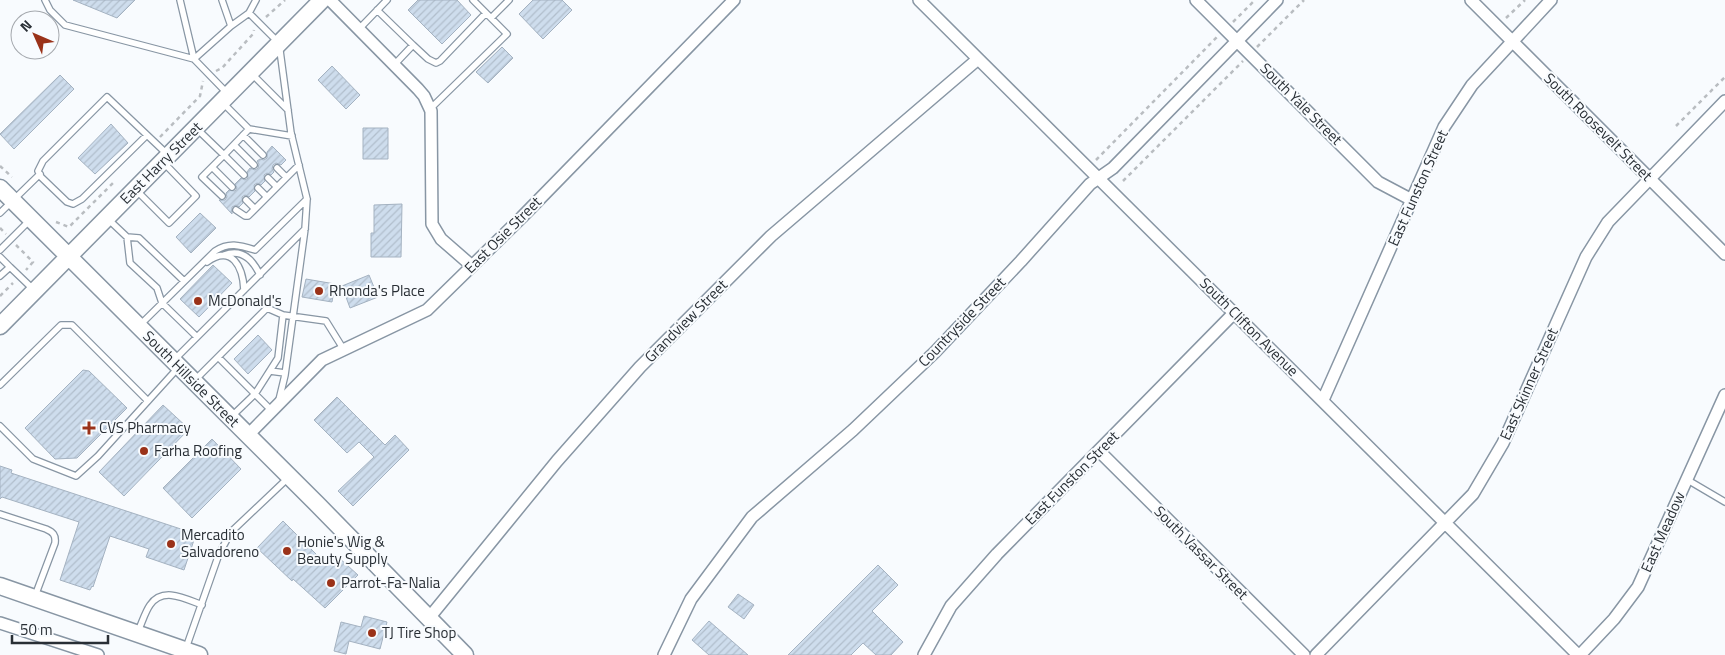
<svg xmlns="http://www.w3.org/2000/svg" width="1725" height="655" viewBox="0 0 1725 655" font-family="'Titillium Web',sans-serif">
	<defs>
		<pattern id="building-hatch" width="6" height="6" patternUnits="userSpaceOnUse" patternTransform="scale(1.25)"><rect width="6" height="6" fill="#cedded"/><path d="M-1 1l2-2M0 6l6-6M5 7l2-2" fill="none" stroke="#b1becc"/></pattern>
	</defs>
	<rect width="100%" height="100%" fill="#f8fbfe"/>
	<!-- building -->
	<path fill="url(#building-hatch)" stroke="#a4b2c1" d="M73,0h62l-18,18z
		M418,0h39l14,15 -29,29 -34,-34z
		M533,0h29l10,10 -29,29 -24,-25z
		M502,47l11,11 -25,25 -12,-11z
		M332,66l28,29 -14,14 -28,-29z
		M60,75l14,14 -60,60 -14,-15z
		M111,124l17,19 -33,31 -17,-16z
		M363,128h25v31h-25z
		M272,146l14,14 -5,5 -5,-2 -3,2 -1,4 2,3 -3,3 -4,-2 -3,2 1,6 -4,4 -4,-2 -3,2 1,6 -6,6 -4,-2 -3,2 1,6 -4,4 -3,-2 -4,2v7l-13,-14h6l2,-3 -1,-4 3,-3 6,1 2,-3 -2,-4 6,-6 4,2 3,-2 -1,-6 3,-4 5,2 3,-2 1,-4 -2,-3 3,-2 4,1 3,-2v-6z
		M402,204l-1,53h-30v-24h3v-28z
		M200,213l16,15 -25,25 -15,-16z
		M213,265l19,18 -33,34 -19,-18z
		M369,275l9,22 -28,11 -8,-22z
		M306,279l29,5 -3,18 -30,-5z
		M258,335l14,15 -24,24 -14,-15z
		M83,370l6,1 38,37 -50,50 -22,1 -30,-31z
		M337,397l48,48 10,-10 14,15 -56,56 -15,-15 36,-34 -15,-15 -12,11 -33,-33z
		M163,405l26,24 -65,67 -25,-24z
		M212,439l29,30 -49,49 -29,-30z
		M0,466l12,4 -1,3 185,61 -12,36 -38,-13 3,-8 -39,-13 -17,51 -1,-1 -2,4 -30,-10 19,-58 -77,-25 -2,2z
		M283,521l45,45 9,-10 21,19 -33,33 -32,-29 -1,2 -35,-33z
		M878,565l20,20 -26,26 31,31 -12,13h-15l-13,-12 -12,12h-63z
		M738,594l16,11 -10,14 -16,-12z
		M364,616l23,6 -7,27 -31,-8 -3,13 -12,-3 7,-29 20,5z
		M709,621l39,34h-39l-17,-15z"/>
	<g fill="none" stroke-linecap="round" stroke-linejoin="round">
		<!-- lane casing -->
		<g stroke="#8896a4" stroke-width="8">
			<path id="lane" d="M45,0l5,10 15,15 129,34 33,34
				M180,0l14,59
				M222,0l9,26
				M377,10l36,35 -19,20
				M249,13l30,30 12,90 16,66 -2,30 -20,146 -6,25
				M491,18l18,-18
				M359,29l28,-29
				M413,45l15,14 8,4 4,-2 46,-48
				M194,59l37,-33 18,-13 7,-13
				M252,74l36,36
				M430,109l77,-75 -34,-34
				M197,129l27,26 25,-26 -26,-26
				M249,129l43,7
				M147,135l-65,64 -9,5 -6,-2 -26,-25 -3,-6 5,-10 64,-64 60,57
				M243,135l20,20
				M234,145l20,20
				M212,167l20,20
				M277,168l9,9
				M268,178l9,9
				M258,188l9,9
				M136,190l33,33 27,-27 -32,-33
				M222,196l-20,-19 22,-22 20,20
				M246,200l9,9
				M236,210l9,6h3l51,-51
				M0,213l40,-39
				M109,220l18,17 3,26 27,25 5,15 35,34
				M127,237l12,1 45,43
				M0,250l30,-30
				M224,255c18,-7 29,5 36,20
				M0,257l10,10
				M207,262c25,-18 36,5 37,28
				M0,276l10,-9 24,23
				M283,315l43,6 18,29
				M140,325l75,-74c14,-9 24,-6 40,-1l52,-51
				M218,357l37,37 -23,22
				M174,360l131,-131
				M270,371l15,2
				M194,381l73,-73 16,7 -5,43 -23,36 17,17
				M0,385l61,-60h11l76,76
				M0,426l33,33 43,17 22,-20 79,-87
				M1686,479l39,23
				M0,514l46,15c7,3 10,6 9,14l-20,53
				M138,631c4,-8 7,-19 12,-26 13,-19 36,-6 52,0
				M186,648l33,-94 12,-22 57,-54"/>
		</g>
		<!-- street casing -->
		<g stroke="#8896a4" stroke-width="14">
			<path id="street" d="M330,0l88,89 6,7 7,15 1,113 9,15 31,27
				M919,0l659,655
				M1196,0l182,182 34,18
				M1471,0l254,254
				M1323,400l121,-273 28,-42 79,-85
				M248,435l74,-75 105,-50 95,-93 212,-217
				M1099,451l205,204
				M429,618l128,-157 83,-94 131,-131 207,-177
				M0,623l98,32
				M664,655l27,-56 61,-82 101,-87 82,-78 86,-91 69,-77 23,-16 164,-168
				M924,655l27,-49 46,-52 237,-241
				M1316,655l157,-161 30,-51 83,-186 22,-35 117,-121
				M1580,655l34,-36 24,-32 87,-192"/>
		</g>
		<!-- secondary casing -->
		<g stroke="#8896a4" stroke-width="19">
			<path id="secondary" d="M0,188l318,317 147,150
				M0,326l322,-326
				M0,586l199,69"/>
		</g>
		<!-- path -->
		<path stroke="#b9bdc1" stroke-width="2.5" stroke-dasharray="4 4" stroke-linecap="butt" d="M266,17l19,-17
			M1506,18l19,-18
			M1233,22l22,-22
			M1257,47l47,-47
			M216,71l6,-3 31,-34 1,-4
			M1676,126l49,-49
			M160,137l40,-41 3,-15
			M1096,160l122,-124
			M0,166l12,11
			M1123,181l120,-120
			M56,222l13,5 46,-46
			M0,228l6,6
			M16,245l17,17 -7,8
			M0,296l13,-13"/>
		<!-- lane -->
		<use href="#lane" stroke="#fff" stroke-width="5.5"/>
		<!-- street -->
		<use href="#street" stroke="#fff" stroke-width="11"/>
		<!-- secondary -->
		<use href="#secondary" stroke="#fff" stroke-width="16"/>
	</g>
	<!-- markers -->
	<g fill="#9a3219" stroke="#f8fbfe" stroke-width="2">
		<circle cx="319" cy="291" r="5"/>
		<circle cx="198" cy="301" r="5"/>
		<path d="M86.5 420.5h5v5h5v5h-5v5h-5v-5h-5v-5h5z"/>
		<circle cx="144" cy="451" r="5"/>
		<circle cx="171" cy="544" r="5"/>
		<circle cx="287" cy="551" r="5"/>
		<circle cx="331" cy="583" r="5"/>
		<circle cx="372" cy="633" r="5"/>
	</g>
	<g text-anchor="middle" stroke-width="4" stroke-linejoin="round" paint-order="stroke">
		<!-- street labels -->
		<g font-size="15" fill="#292f35" stroke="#f8fbfe">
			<text transform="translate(1301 104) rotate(45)" y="5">South Yale Street</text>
			<text transform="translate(1598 127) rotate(45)" y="5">South Roosevelt Street</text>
			<text transform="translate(161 163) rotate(-45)" y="5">East Harry Street</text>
			<text transform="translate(1418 188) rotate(-66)" y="5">East Funston Street</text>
			<text transform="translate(503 235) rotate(-45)" y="5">East Osie Street</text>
			<text transform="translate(686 321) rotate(-45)" y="5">Grandview Street</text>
			<text transform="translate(962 322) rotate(-46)" y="5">Countryside Street</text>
			<text transform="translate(1249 327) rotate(45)" y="5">South Clifton Avenue</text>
			<text transform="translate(191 379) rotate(45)" y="5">South Hillside Street</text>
			<text transform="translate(1529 384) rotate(-66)" y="5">East Skinner Street</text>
			<text transform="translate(1072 478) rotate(-45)" y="5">East Funston Street</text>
			<text transform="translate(1663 532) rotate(-66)" y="5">East Meadow</text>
			<text transform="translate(1201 553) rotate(45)" y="5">South Vassar Street</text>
		</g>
		<!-- poi labels -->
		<g font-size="15" fill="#292f35" stroke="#f8fbfe" text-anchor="start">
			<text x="329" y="296">Rhonda's Place</text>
			<text x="208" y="306">McDonald's</text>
			<text x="99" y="433">CVS Pharmacy</text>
			<text x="154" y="456">Farha Roofing</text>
			<text x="181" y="540">Mercadito<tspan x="181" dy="17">Salvadoreno</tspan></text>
			<text x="297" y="547">Honie's Wig &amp;<tspan x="297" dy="17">Beauty Supply</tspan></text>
			<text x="341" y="588">Parrot-Fa-Nalia</text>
			<text x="382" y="638">TJ Tire Shop</text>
		</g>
	</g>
	<!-- north arrow -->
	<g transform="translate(35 35) rotate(315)"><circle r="24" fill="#f8fbfe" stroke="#a5a9ae"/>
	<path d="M0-4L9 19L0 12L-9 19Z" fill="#9a3219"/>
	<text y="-8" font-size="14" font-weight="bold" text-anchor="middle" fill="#292f35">N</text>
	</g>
	<!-- scale -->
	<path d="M12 635v8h96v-8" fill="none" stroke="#292f35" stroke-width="2.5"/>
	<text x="20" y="635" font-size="15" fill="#292f35" stroke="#f8fbfe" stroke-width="4" paint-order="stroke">50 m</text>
</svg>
